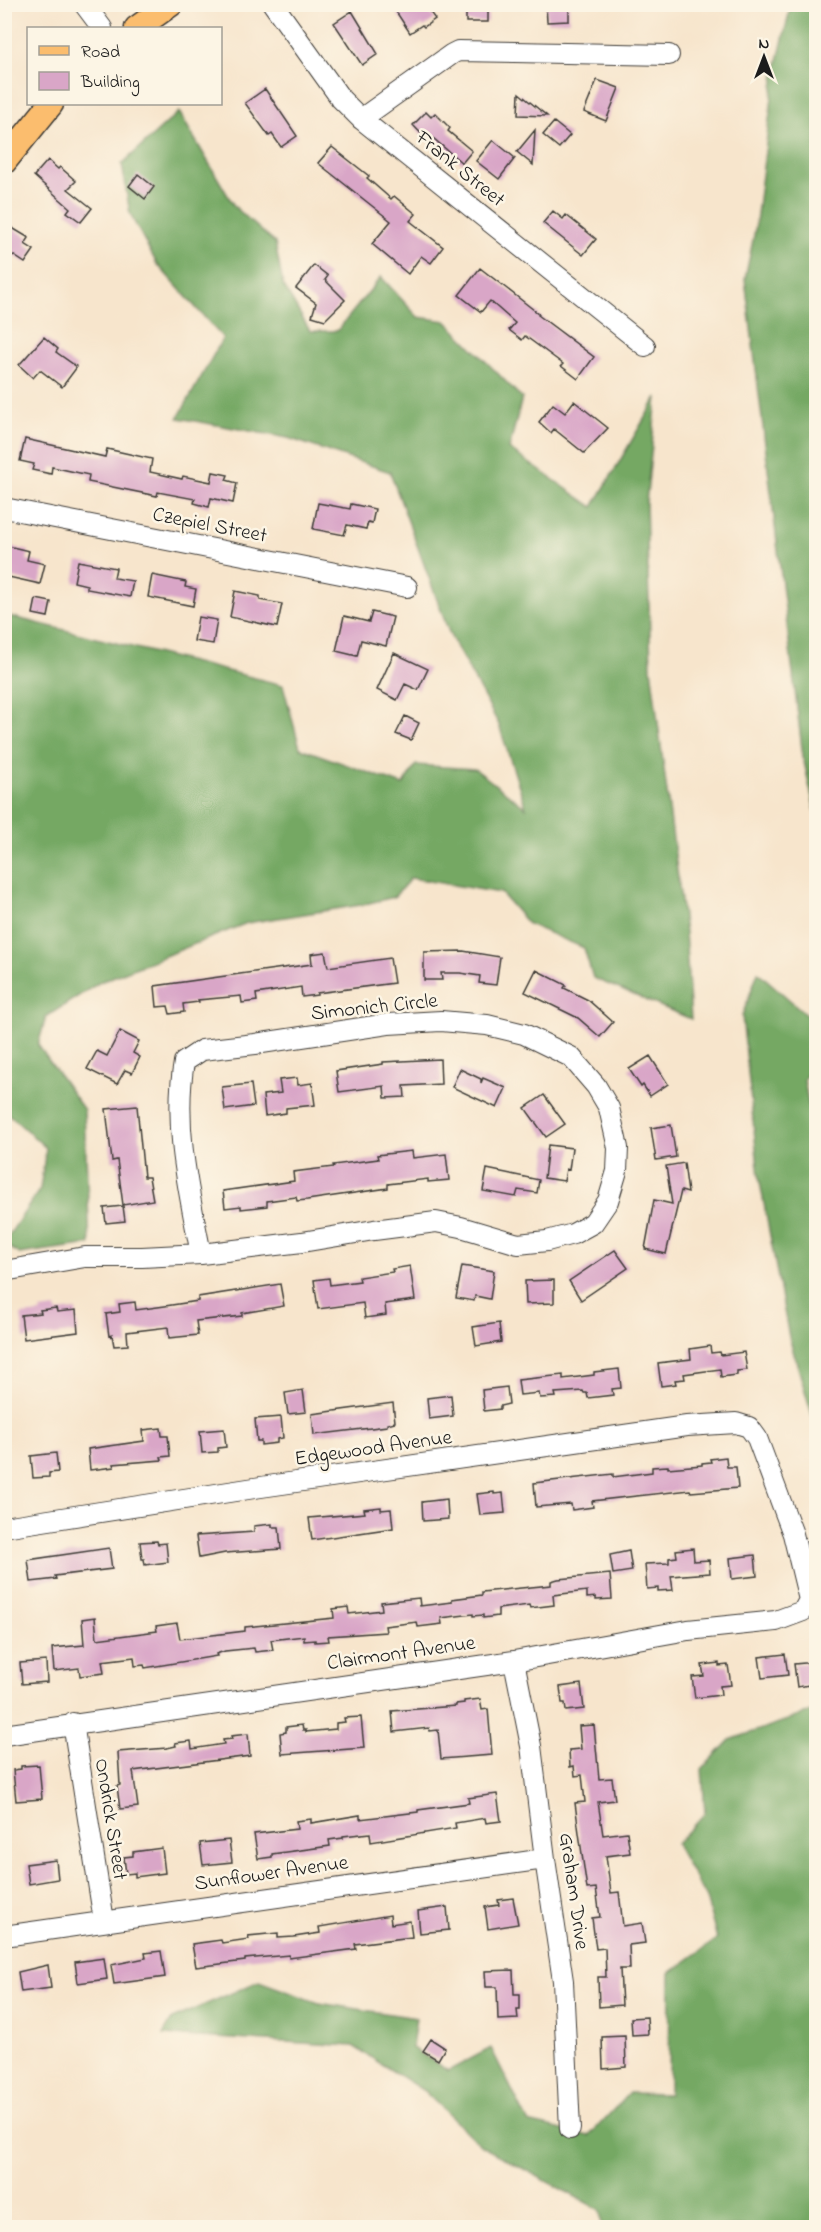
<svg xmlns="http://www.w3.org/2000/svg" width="821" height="2232" viewBox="0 0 821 2232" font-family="'Indie Flower',sans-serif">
	<rect width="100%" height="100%" fill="#fcf5e5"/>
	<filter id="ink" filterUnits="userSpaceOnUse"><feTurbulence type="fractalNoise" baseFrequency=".0167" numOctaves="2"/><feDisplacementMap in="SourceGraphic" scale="12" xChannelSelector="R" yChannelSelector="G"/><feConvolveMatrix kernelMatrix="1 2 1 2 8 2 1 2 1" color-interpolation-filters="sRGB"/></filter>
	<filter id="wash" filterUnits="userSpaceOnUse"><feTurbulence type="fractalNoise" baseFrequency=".008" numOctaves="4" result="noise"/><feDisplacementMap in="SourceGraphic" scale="24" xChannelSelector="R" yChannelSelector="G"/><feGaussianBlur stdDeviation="1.35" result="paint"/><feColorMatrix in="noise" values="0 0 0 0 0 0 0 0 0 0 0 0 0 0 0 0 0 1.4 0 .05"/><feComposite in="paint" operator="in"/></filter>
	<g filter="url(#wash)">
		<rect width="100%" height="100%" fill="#f7e5cc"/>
		<!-- forest -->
		<path fill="#75a864" stroke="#486240" stroke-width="1.5" d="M791,5h25v810l-13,-58 -58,-478 10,-49 20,-157z
			M179,112l55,94 41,37 8,42 27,46h27l44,-54 37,40 28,4 76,77 -13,51 84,58 64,-110 -11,106 5,165 34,264 6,87 -98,-41 -9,-30 -56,-24 -27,-31 -90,-15 -17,19 -33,8 -114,18 -147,59 -54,35 -8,28 46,65 6,134 -71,10 -14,-10v-3l35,-52 6,-41 -41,-37v-496l278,70 17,63 103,37 13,-20 59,4 51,39 -27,-83 -49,-90 -60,-163 -102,-34 -110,-20 45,-80 -66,-74 -27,-50 -8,-50z
			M758,972l58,51v34l-12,23 9,48 3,7v293l-27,-91 -30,-160 -17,-161z
			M816,1710v517h-214l-2,-17 -119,-64 -57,-55 -71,-45 -190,-11 9,-16 87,-38 60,22 97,15 -4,30 36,23 43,-23 37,74 61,14 40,-43 40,1 1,-121 47,-34 -11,-41 -30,-54 29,-31 -3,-44 28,-29z"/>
		<g id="blocks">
			<!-- building -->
			<path fill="#d9a6c7" d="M391,4h33l11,15 -11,8 -2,-2 -12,8z
				M466,4h22v18h-22z
				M546,4h23v17l-22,1z
				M352,11l26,43 -16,11 -28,-42z
				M597,80l22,8 -13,33 -22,-9z
				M265,89l32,47 -16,11 -9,-13 -3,2 -24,-33z
				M519,93l28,23 -29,-1z
				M426,112l5,5 4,-4 15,15 -2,3 24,20 -10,12 -29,-25 -4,4 -16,-17z
				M554,122l16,13 -11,13 -16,-13z
				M535,130l-2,35 -16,-13z
				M493,140l22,18 -16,21 -23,-18z
				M332,147l37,29 -2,2 24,21 3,-3 22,18 -6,7 33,26 -12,16 -10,-7 -13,18 -36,-30 19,-23 -73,-58z
				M48,160l10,9 2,-2 16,14 -8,8 24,19 -11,14 -14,-10 3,-4 -36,-32z
				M138,174l16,13 -9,12 -16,-13z
				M553,211l10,8 3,-4 30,24 -13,16 -40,-32z
				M4,223l25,15 -4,6 9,6 -9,13 -21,-14z
				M314,265l14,11 -3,4 20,20 -20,20 -13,-4 4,-13 -20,-15z
				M480,268l40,31 19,15 -1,1 56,42 -16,22 -17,-13 2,-2 -38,-28 -3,4 -13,-10 6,-7 -25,-22 -9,11 -22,-17z
				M44,337l14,12 -2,3 21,15 -15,20 -22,-17 -7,8 -14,-13z
				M574,401l34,27 -24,25 -30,-24 -3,4 -12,-11 14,-18 12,9z
				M25,439l80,18 2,-8 45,10 -2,13 32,7 1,-3 28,6 2,-10 15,3 -2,5 11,3 -4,20 -22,-5 -2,9 -15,-4 1,-4 -37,-7 -1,4 -69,-14 1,-7 -37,-8 -1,7 -19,-4 2,-6 -14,-3z
				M318,503l32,6 1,-5 24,5 -3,14 -4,-1 -2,7 -19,-4 -3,10 -31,-6z
				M4,545l25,6 -2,9 18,4 -5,20 -36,-8z
				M78,561l38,7 -2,10 19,3 -3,16 -43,-8v-4l-13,-3z
				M152,575l34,7 -1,5 11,2 -3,17 -45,-9z
				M235,591l25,5v4l22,4 -5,23 -47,-10z
				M36,599l15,3 -3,15 -15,-3z
				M372,612l21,5 -7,29 -25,-6 -4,16 -21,-5 8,-35 25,6z
				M198,617l19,3 -4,24 -19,-3z
				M394,653l34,16 -10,21 -13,-6 -8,16 -20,-10z
				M405,716l14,7 -8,17 -15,-6z
				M463,951l37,6 -4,28 -17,-2 1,-7 -20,-3h-19l1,7h-18v-28z
				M325,952l3,15 62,-9 4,25 -77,10v2l-15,2 -1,-10 -45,7 1,7 -15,2 -1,-7 -43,4 1,2 -16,2 1,8 -14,2 -2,-8 -11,1 -2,-21 157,-22 -1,-10z
				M536,970l30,15 -2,3 24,12 25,22 -13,15 -22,-19 -53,-26z
				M120,1031l19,10 -6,12 7,4 -8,16 -7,-3 -8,14 -30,-15 10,-18 10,5z
				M650,1056l18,28 -18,12 -7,-11 -2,2 -12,-18z
				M440,1059l1,25 -37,2 1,11 -20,1 -1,-12 -45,6 -3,-21 47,-7v-2z
				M460,1069l21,10v4l2,-5 23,10 -9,20 -45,-21z
				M297,1078l1,7 14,-2 3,22 -29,3v5l-21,3 -2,-21 18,-2 -2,-13z
				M251,1084l3,22 -29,4 -3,-23z
				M544,1095l21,29 -19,13 -21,-29z
				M137,1106l7,71h5l4,23 -30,5 -6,-45 -5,1 -6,-52z
				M671,1125l5,32 -20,3 -5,-32z
				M548,1145l24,3 -3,22 -3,-1 -2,12 -20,-3z
				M412,1151l1,7 33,-4 3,26 -21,2v-3l-40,5v4l-81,12 -10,1 -1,-4 -29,4v5l-26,3v-3l-16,2 -2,-17 71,-10 -1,-9 41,-5 -1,-2 45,-6 -1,-4z
				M684,1163l4,30 -7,-2 -15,63 -21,-5 9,-49 18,4 -6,-38z
				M487,1169l52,11 -2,13 -19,-3 -2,7 -33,-6z
				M123,1206l2,15 -19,2 -2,-15z
				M615,1250l13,18 -47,32 -12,-19z
				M410,1266l5,34 -30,4 1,11 -21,3 -2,-15 -45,6 -4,-29 15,-2 1,7 30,-4 -1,-4 34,-5 -1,-3z
				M462,1266l32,5 -4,28 -15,-3 -1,5 -18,-3z
				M554,1280v23l-28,1 -1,-23z
				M280,1284l4,22 -42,7v3l-46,5 2,14 -29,3 -1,-11 -41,5 1,13 -14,1 -2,-11 -3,1 -3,-22 14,-2 -1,-8 16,-2 1,8 29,-4 33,-5v-4z
				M56,1308l1,4 19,-2 2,22 -54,7 -3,-24 20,-2 -1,-3z
				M499,1323l2,19 -25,4 -3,-19z
				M710,1346l1,7 9,-1 1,3 23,-3 3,18 -10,1v4l-16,2 -1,-8 -36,5 1,5 -10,1 1,4 -15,2 -3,-23 33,-4 -1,-10z
				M619,1369l2,19 -9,1 1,6 -25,3 -1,-5h-3l-1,-2 -28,2 1,4 -16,1 -1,-5 -19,2 -2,-15 45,-5v4l31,-4v-3z
				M507,1387l2,17 -9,2v3l-16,2 -2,-21z
				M303,1390l3,22 -18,2 -3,-21z
				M451,1395l2,21 -24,3 -2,-21z
				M393,1403l2,19 -8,2v2l-73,9 -2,-21z
				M281,1417l2,21 -6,1v4l-16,2v-4h-4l-2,-22z
				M161,1428l1,8h6l2,20 -9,1 1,3 -49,4 1,3 -24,3 -2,-21 56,-8 -1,-11z
				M224,1429l2,18 -8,1v4l-16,1 -2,-22z
				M56,1453l2,19 -9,1v4l-16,1 -2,-22z
				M726,1457l1,10h9l2,21 -47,4 -1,-2 -98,11 1,6 -21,3 -1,-6 -35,3 -2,-24 79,-9v3l39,-5v-5l16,-1v2l34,-3v-2l9,-1 -1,-3z
				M494,1492v2l9,-1 2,20 -25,2 -3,-21z
				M447,1499l1,20 -25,2 -1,-19z
				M381,1507v3l10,-1 2,19 -81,12 -3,-22 56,-5 -1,-4z
				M272,1524v3h7l2,22 -56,4 -26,5 -3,-22 58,-4v-6z
				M157,1541l1,3 8,-1 2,19 -23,3 -1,-6h-2l-2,-17z
				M109,1548l3,21 -57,7 1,3 -25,3 -3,-22z
				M693,1548l1,13 15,-1 1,13 -39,3 2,14 -15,1v-3l-11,1 -2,-25 24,-1v-5l8,-1 -1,-7z
				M629,1551l3,20 -19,3 -3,-19z
				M755,1555l2,21 -25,3 -2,-21z
				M610,1574l2,25 -16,1v-3l-9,1v-7l-34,4 1,10 -24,3 -1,-3 -31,4v7l-15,2v-3l-10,1v-2l-32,4 1,6 -24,3 -1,-5 -32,4 1,6 -58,4 1,5 -14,1v-2l-11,1v-5l-33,4 2,10 -18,2 -1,-4 -29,3 -9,3 1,2 -72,12 -1,-3 -9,1 -1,-9 -32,4 2,12 -24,3 -1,-8 -25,3 -2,-23 32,-3 -2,-26 13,-2 2,22 60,-8 -1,-5 21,-3 3,16 65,-8v-4l89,-9 -1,-9 15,-2 1,7 33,-4 -1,-8 38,-4 1,8 32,-4v-3l30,-4v-3l69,-7v-4l7,-2z
				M785,1654l3,21 -26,3 -3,-21z
				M46,1661l1,21 -25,2 -2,-21z
				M816,1662v22l-19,3 -3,-23z
				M719,1663v3l9,-1 3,20 -11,1 1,9 -26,3 -3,-21 12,-1 -2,-11z
				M581,1684l3,25 -18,2 -1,-8h-3l-2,-16z
				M480,1699l2,11 6,-1 4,46 -51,4 -3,-29 -8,1 -1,-3 -35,4 -2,-21 64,-5v-2l8,-1v-2z
				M361,1717l3,31 -82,6 -2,-21 6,-1v-5l16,-2 1,5h3v2l30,-3v-6l9,-1 -1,-4z
				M594,1725l5,54 13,-1 3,22 -17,2 5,33 24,-3 3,21 -24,3 5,37 8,-1 4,34 19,-3 3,20 -16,2 1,24h-10l2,36 -23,2 -1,-30h8l-1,-29 -9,1 -4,-31 8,-1 -4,-29 -9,1 -8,-56 -4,-30 10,-1 -3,-27 -7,1 -1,-10 -4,1 -1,-17 12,-1 -2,-23z
				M248,1734l2,22 -117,15 5,36 -18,2 -3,-23 3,-1 -2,-33 49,-4 9,-2 -1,-3 16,-2 1,8 32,-5 -1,-4 9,-1 -1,-3z
				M39,1765l3,34 -26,2 -3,-31 8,-1v-3z
				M497,1794l4,27 -15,2 -1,-5 -30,5 1,5 -85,14 -1,-9 -27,3v2l-14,2 1,6 -58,8v3l-14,2 -4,-25 43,-5 -1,-8 15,-2v4l49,-8v4l58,-7v-2l51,-7 -1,-5z
				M229,1840l3,22 -29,3 -3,-22z
				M162,1848l3,25 -30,4v-4l-9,1 -2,-17 9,-1v-4z
				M56,1860l2,19 -29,5 -3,-20z
				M513,1898l5,26 -30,5 -3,-22 14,-2 -1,-5z
				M447,1907l2,23 -29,3 -2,-22z
				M390,1915l1,9 19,-3 2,16 -57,7 1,5 -67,9v-3l-44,4v2l-49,6 -4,-23 29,-4 1,3 27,-4 -1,-3 30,-3v5l16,-1 26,-4 -1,-6z
				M161,1951l4,26 -51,7 -3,-19 35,-7 -1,-5z
				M104,1958l3,21 -29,4 -3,-21z
				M48,1965l3,23 -30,4 -3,-20z
				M513,1970l1,24h6v16h-3l1,9 -20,1 -1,-33h-11l-1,-16z
				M647,2017l1,17 -16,1 -1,-17z
				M625,2036l1,31 -23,2 -1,-32z
				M431,2039l14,9 -7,12 -15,-9z"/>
		</g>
	</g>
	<g filter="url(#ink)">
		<use href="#blocks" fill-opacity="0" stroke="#3d3a36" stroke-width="1.5"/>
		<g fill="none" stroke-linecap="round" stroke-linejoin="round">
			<!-- minor casing -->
			<g stroke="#3d3a36" stroke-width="22">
				<path id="minor" d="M84,4l18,24
					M273,4l68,95 20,20 284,227
					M361,119l91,-65 6,-3 211,4
					M4,508l403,79
					M4,1271l81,-14h57l59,-3 101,-12 72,-12 62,-8 25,5 57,17 29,-3 26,-7 20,-11 15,-22 9,-30 1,-23 -9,-40 -13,-22 -25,-29 -47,-23 -37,-9 -46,-4 -53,3 -133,20 -53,6 -18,12c-11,64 5,130 17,192
					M4,1527l257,-40 426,-61 49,-3 13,4 8,11 36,96 16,66 -6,11 -27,10 -88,9 -174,31 -510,74
					M514,1661l17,85 14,113 18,122 7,148
					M73,1723l31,198
					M4,1936l541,-77"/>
			</g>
			<!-- major casing -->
			<g stroke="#3d3a36" stroke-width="27">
				<path id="major" d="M137,28l34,-24
					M4,162l47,-58"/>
			</g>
			<!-- minor -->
			<use href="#minor" stroke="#fff" stroke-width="20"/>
			<!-- major -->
			<use href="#major" stroke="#fbbd6e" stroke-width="24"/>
		</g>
	</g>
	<g text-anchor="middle" stroke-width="5" stroke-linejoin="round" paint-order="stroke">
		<!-- street labels -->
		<g font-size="21" fill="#1c1c1c" stroke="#fcf5e5">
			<text transform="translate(461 168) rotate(39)" y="7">Frank Street</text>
			<text transform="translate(210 524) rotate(11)" y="7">Czepiel Street</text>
			<text transform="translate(374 1006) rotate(-6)" y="7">Simonich Circle</text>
			<text transform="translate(373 1447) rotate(-8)" y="7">Edgewood Avenue</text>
			<text transform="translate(401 1652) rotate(-8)" y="7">Clairmont Avenue</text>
			<text transform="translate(112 1819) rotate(81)" y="7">Ondrick Street</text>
			<text transform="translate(271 1872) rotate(-8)" y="7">Sunflower Avenue</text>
			<text transform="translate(575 1891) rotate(82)" y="7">Graham Drive</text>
		</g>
	</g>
	<!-- margin -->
	<rect width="821" height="2232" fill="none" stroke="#fcf5e5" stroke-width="24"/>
	<!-- legend -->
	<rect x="27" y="27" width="195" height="78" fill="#fcf5e5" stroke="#a29e95" stroke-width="1.5"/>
	<rect x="39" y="46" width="30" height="9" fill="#fbbd6e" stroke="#a29e95" stroke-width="1.5"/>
	<text x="81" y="57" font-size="18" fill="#1c1c1c">Road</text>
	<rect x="39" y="72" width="30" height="18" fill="#d9a6c7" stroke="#a29e95" stroke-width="1.5"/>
	<text x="81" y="87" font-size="18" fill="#1c1c1c">Building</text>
	<!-- north arrow -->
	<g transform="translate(764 57)" stroke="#fcf5e5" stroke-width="4.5" paint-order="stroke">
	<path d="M0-4.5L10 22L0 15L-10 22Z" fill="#1c1c1c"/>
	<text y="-9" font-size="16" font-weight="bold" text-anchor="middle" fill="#1c1c1c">N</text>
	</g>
</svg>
